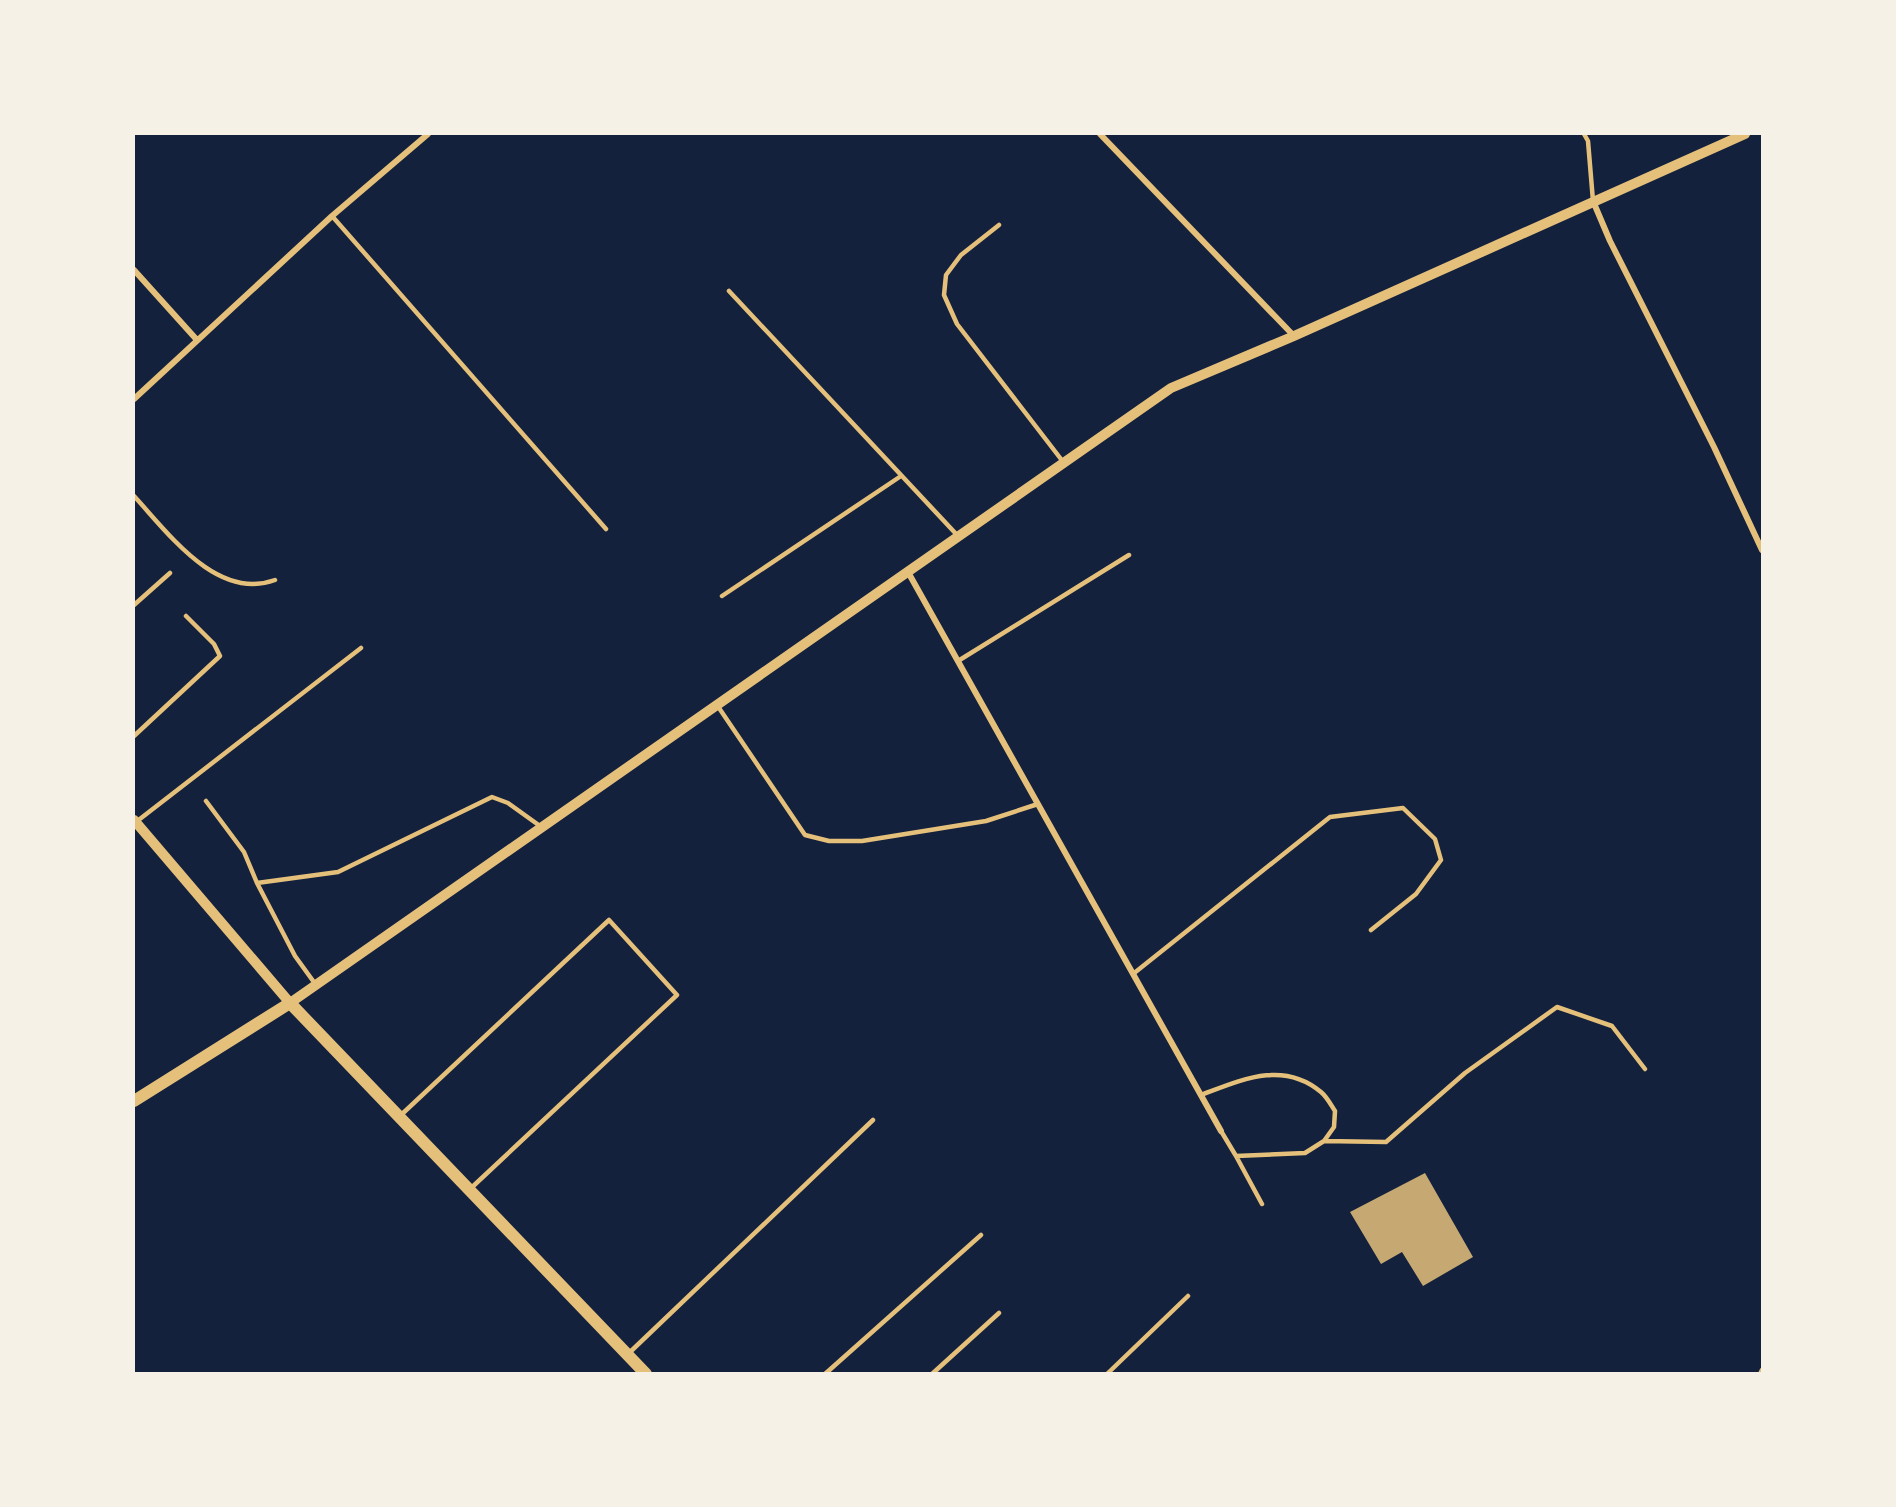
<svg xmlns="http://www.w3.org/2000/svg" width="1896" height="1507" viewBox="0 0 1896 1507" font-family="'Archivo Narrow',sans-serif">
	<rect width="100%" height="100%" fill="#14213d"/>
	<!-- building -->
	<path fill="#c6a872" d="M1425,1173l48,84 -50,29 -21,-34 -21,12 -31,-52z"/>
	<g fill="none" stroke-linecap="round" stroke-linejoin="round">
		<!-- service -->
		<path stroke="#e5c07b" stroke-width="4.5" d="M1584,134l4,7 5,60
			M332,216l274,313
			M999,225l-38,30 -15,20 -2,20 13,29 107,139
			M729,291l229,245
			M134,496c35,38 83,105 141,84
			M722,596l179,-120
			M134,605l36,-32
			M958,661l171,-106
			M717,705l88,130 24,6h33l124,-20 52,-17
			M134,736l86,-80 -6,-12 -28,-28
			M206,801l38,51 13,31 38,73 21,29
			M136,822l225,-174
			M257,883l81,-11 154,-75 16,6 32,23
			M1133,974l197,-157 73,-9 32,31 6,21 -25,34 -45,36
			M1201,1095c40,-15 82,-35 120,-3 6,5 10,13 14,19l-1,16 -10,14 -19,12 -69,3 -15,-25
			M401,1115l208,-195 68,75 -208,195
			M1324,1141l62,1 79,-69 92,-66 55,19 33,43
			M1236,1156l26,48
			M628,1354l245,-234
			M825,1374l156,-139
			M932,1374l67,-61
			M1107,1374l81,-78
			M1760,1374l2,-4"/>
		<!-- minor -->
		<path stroke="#e5c07b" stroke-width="6" d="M1100,134l194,202
			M1593,201l17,40 104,206 48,103
			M134,270l63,70
			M134,399l198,-183 96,-82
			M908,572l313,559"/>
		<!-- tertiary -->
		<path stroke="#e5c07b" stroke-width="10" d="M134,820l156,183 881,-615 123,-52 451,-202"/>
		<!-- secondary -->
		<path stroke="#e5c07b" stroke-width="12" d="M134,1101l156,-98 356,371"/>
	</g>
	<!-- border -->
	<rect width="1896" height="1507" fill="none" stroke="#f6f1e7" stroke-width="270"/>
</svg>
